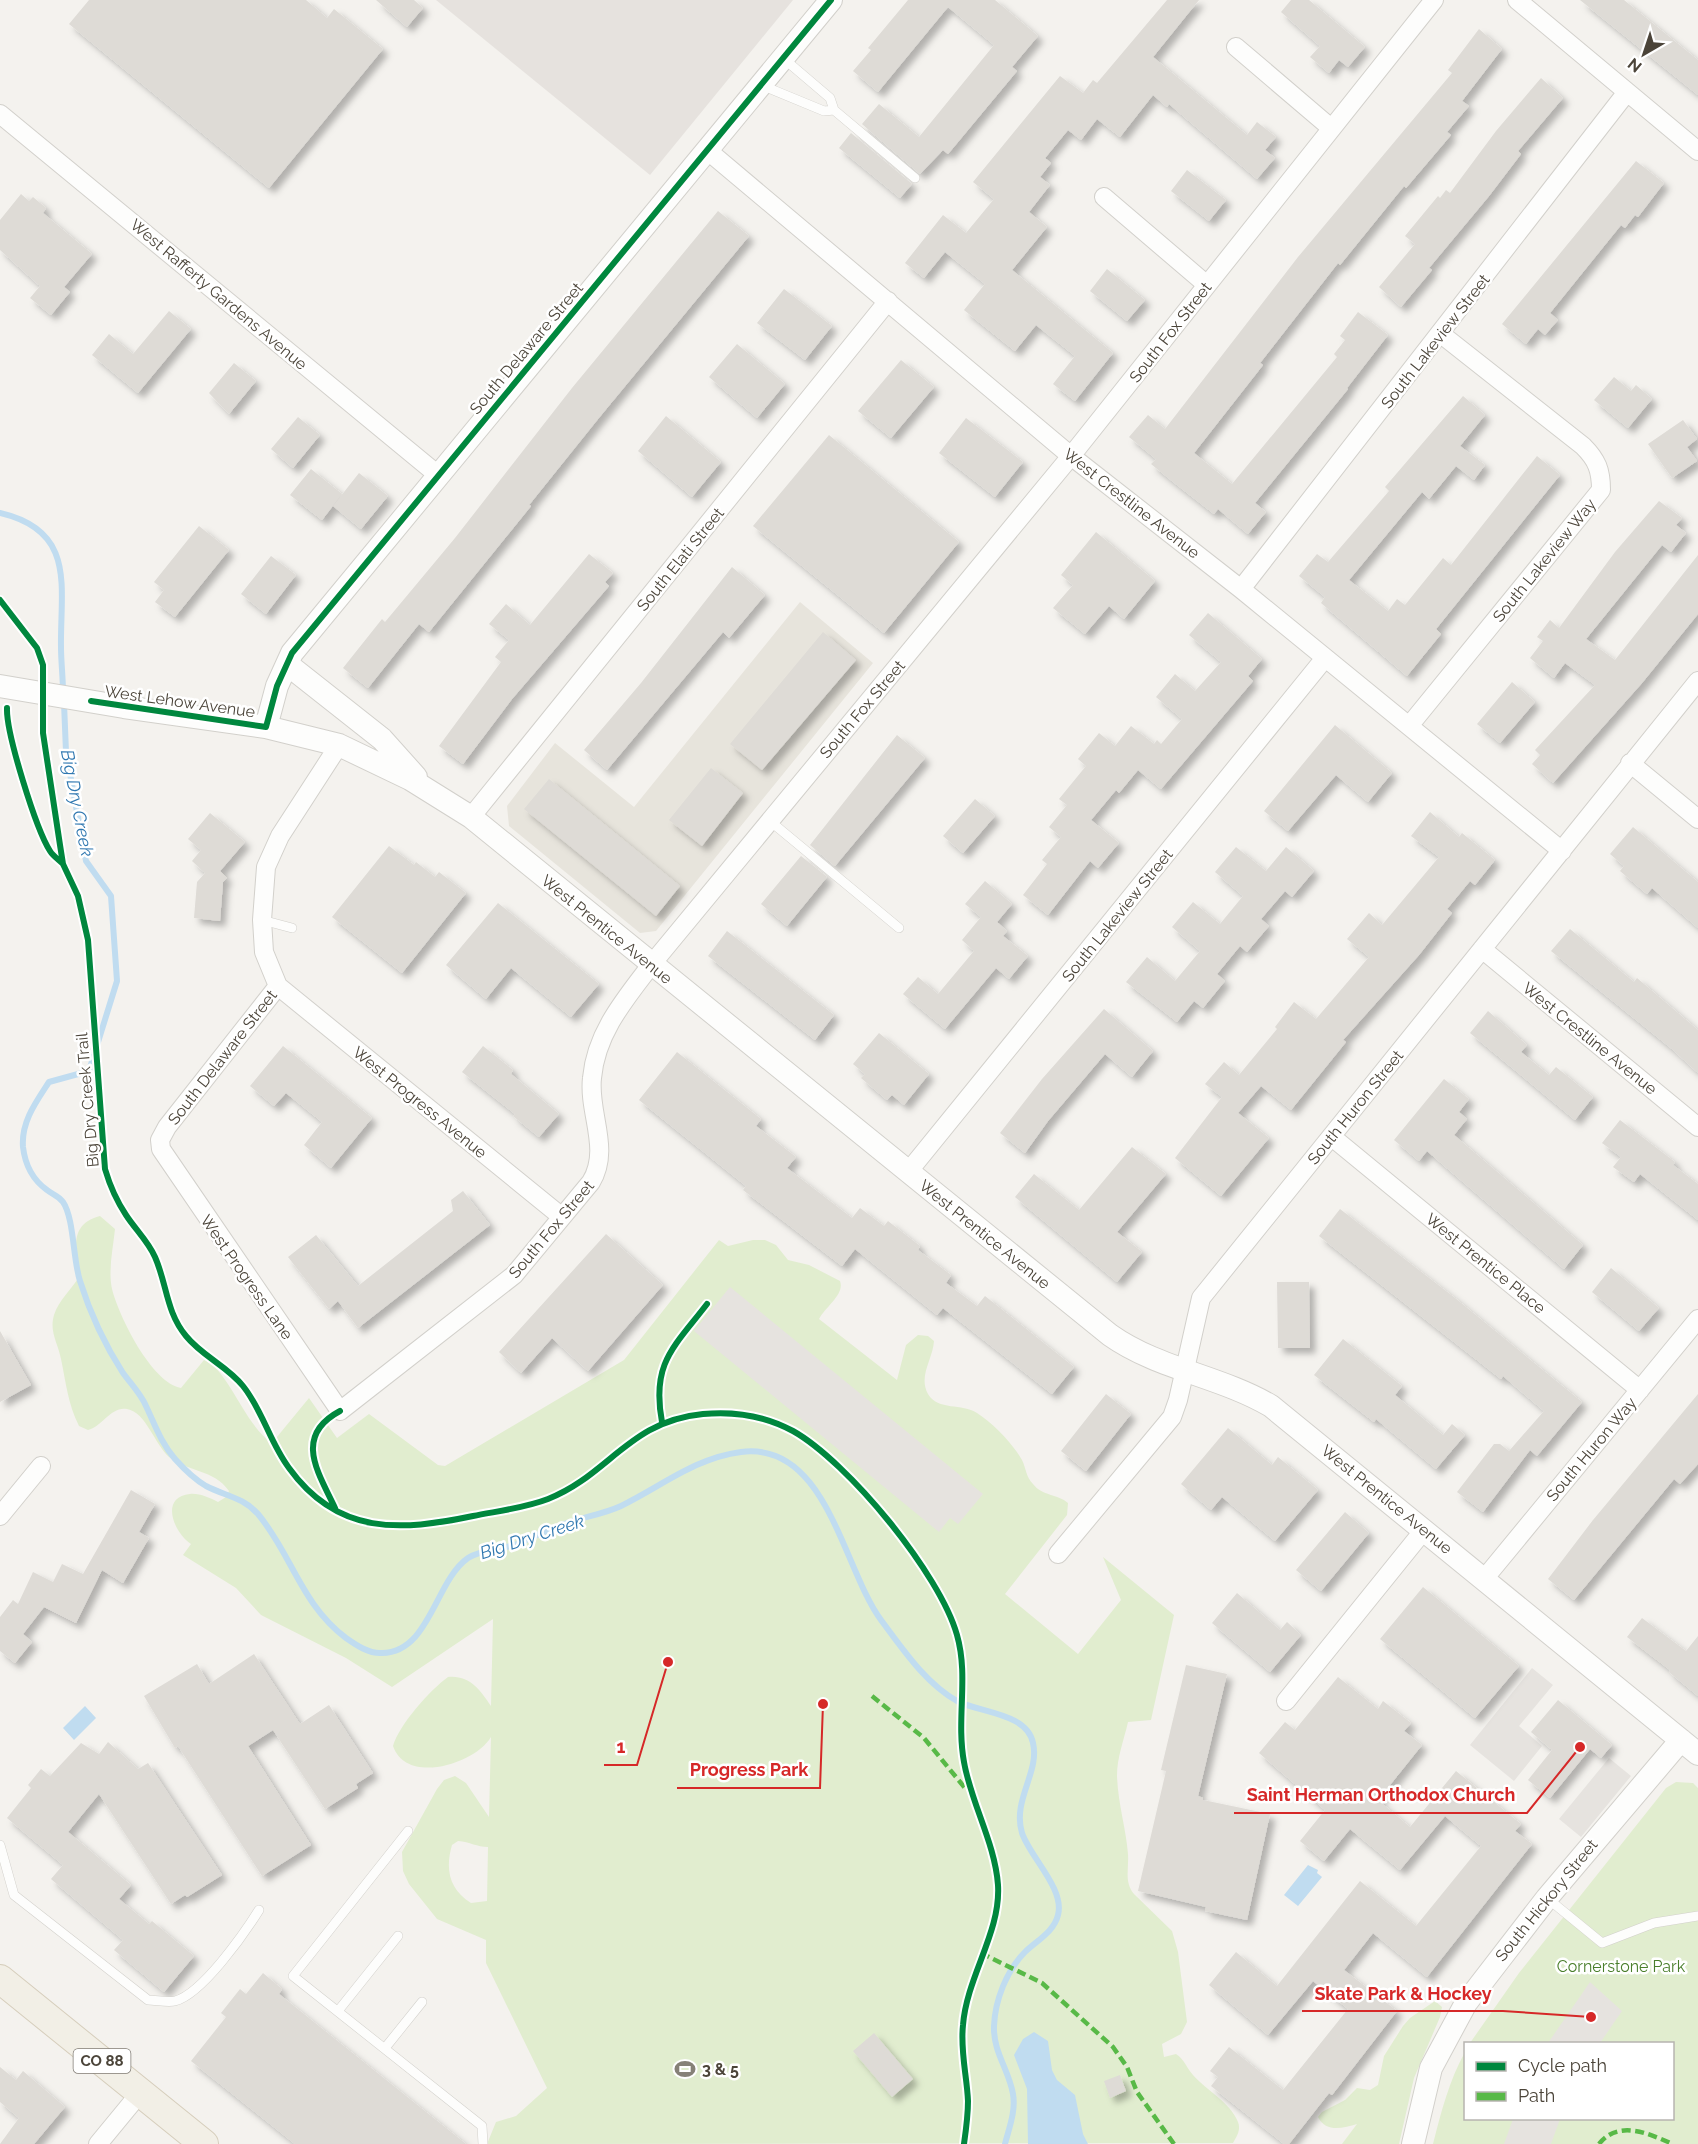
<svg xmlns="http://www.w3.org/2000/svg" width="1698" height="2144" viewBox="0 0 1698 2144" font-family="Raleway,sans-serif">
	<defs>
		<filter id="shadow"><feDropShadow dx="5.5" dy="5.5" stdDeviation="3" flood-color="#0004"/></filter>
	</defs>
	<rect width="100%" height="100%" fill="#f4f2ee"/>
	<!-- residential -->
	<path fill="#e7e4dc" d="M800,602l73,61 -217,268 -16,2 -131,-107 -2,-20 48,-63 79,64z"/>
	<!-- industrial -->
	<path fill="#e6e2de" d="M436,0h357l-143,175z"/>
	<!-- green -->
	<path fill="#e1edcf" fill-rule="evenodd" d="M100,1216l15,13c-2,20 -7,41 -3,60 7,28 40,94 69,99l23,-28c23,7 41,66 68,83l37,-45 28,40 32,-24 69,51 7,1 179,-106 95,-120 9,6 25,-6h12l11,5 12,15 21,5 31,16c5,13 -14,25 -21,38l78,61 9,-35 12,-10 10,1 6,5c-1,18 -16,35 -6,53 10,17 34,9 49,19 16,10 36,31 45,47 4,8 4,17 11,24 9,12 25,10 35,19l-1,12 -62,79 73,60 43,-54 -18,-43 71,58 -23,105 -23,2c-4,18 -11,35 -11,54 1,28 9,52 11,78 1,15 -4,28 6,40l38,37 6,21 9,70 -6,12 -19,10 2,13 12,-3c9,6 10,13 17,21 13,15 38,28 45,47 3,8 -1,14 -5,21l-746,1 9,-22 20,-6 31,-28 -61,-125v-23l-49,-21 -28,-35 -6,-13 -1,-19 35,-63 7,-9 11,-4 11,7 23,34 2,-80c-15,26 -84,49 -98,9 6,-21 37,-56 55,-69 22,-2 32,13 43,29l2,-87 -101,68 -46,-29 -85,-43 -25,-27 -53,-33 8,-11c-17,-11 -32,-47 -1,-50 9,-1 20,4 28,8l8,-5 3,-6c-15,-22 -42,-19 -60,-34 -14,-12 -23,-45 -42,-48 -16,-3 -25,18 -39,21l-9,-4c-11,-22 -13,-43 -18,-67 -3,-16 -12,-27 -7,-44 5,-15 17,-25 25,-38 -2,-26 -12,-52 21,-61zM458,1841c12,1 19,6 30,6l-1,54 -16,2c-22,-14 -26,-34 -19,-58z
		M1676,1782l17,1 5,5v356h-265c8,-32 16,-63 32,-92l1,66h206v-74l-202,-1 49,-70 147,-185z
		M1435,2001l7,6 -2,10 -26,61 -15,66h-57l15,-20c-14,4 -31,9 -39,-7l4,-5 23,-12 12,-12 13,2 8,-5 6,-29 19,-30 7,-8z"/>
	<!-- parking -->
	<path fill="#e6e3df" d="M730,1287l253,207 -25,30 -8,-6 -11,14 -245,-201z
		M1532,1668l21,17 -34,41 23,20 -28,35 -44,-36z
		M1609,1758l22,18 -50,61 -22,-18z
		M1590,1982l32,29 -22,32h-52z
		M1513,2119v-1l47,1 -9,25h-47z"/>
	<!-- water -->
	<path fill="#c0dcf0" d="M85,1706l11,12 -22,22 -11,-12z
		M1308,1865l10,5 -1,3 5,4 -24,29 -14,-11z
		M1034,2032l14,9 4,29 5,10 18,15 8,39 5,10h-60l-1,-55 -13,-34 9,-16z"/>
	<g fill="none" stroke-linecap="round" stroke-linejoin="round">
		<!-- stream -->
		<path stroke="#c0dcf0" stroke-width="6" d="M0,513c77,18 60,74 61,134 0,15 2,30 2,46
			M64,703l2,49 20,109 25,35 6,85 -28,90 -40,11c-13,20 -28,40 -26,65 2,17 10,33 24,43 6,5 11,5 16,12 11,16 10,58 17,79 10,32 25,64 43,92 8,11 18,21 23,33 9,19 15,37 29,53 9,10 19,20 31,27 19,10 37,11 52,28 34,41 43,90 88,124 10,7 23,16 36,15 48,-1 53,-72 86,-95 14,-9 33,-8 49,-14 18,-8 37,-17 56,-23 16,-5 33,-8 48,-15 41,-20 74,-48 120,-54 86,-11 102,117 140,168 21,28 44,63 76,81 23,12 70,12 76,42 7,29 -21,57 -11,90 8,24 43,56 36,82 -4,17 -22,26 -33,37 -19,19 -30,49 -31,74 -1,26 15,44 19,68 3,17 -4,34 -8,50"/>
	</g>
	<!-- building -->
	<path fill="#dedbd6" filter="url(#shadow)" d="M89,0h217l21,18 7,-9 49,40 -114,139 -200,-164z
		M376,0h38l9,8 -16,19z
		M908,0h87l43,36 -26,31 5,4 -69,83 -5,-4 -23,24 -58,-50 17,-20 40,33 75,-92 -46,-38 -70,85 -25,-21 18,-21 -3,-2z
		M1167,0h32l-46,57 94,78 10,-13 19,15 -11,13 10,8 -18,21 -88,-75 -2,3 -14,-12 -33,42 -23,-18 -16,21 -13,-10 -23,28 6,5 -11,14 10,8 -21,27 18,15 -35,43 101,83 -38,48 -22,-17 22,-28 -39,-31 -21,26 -19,-15 -32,-26 21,-26 -40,-32 -21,26 -19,-15 38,-48 23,18 28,-34 -21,-17 87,-106 23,17 10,-13 4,3z
		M1291,0h18l56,47 -17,20 -9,-7 -10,13 -19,-16 10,-11 -39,-34z
		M1580,0h44l74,60v35z
		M1479,29l23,20 -40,52 7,5 -22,26 4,3 -45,53 -2,-2 -64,79 -2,-2 -78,100 3,2 -69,88 38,31 105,-127 -3,-3 11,-14 -5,-4 18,-24 30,23 -41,53 1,1 -93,114 11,9 -18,22 -30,-25 -4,5 -37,-29 -26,-21 5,-5 -27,-22 19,-22 17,14 133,-172 154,-184 -4,-3z
		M1541,78l22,20 -45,53 3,3 -32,42 -60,72 3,2 -31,37 -22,-20 36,-43 -10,-8 33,-40 2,2 6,-8 4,3 46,-62z
		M851,133l61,51 -12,14 -61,-50z
		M1636,161l28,22 -26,34 -3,-2 -10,13 -4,-3 -71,88 8,7 -13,15 -7,-6 -12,15 -24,-20z
		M1187,170l39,30 -17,21 -38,-30z
		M21,194l8,7 4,-4 13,11 -3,5 49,41 -28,33 6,5 -19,23 -21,-17 10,-12 -40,-36v-30z
		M718,211l31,25 -151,183 -69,86 2,1 -102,126 -10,-8 -51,64 -25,-20 39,-49 3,3 70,-84 117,-150z
		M1107,269l38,31 -18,21 -37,-30z
		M784,289l48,37 -27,34 -48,-37z
		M169,311l22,18 -53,64 -46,-38 17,-21 24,20z
		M737,344l48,40 -28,34 -48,-41z
		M901,360l33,27 -43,51 -33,-27z
		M234,363l22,18 -27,33 -20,-21z
		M1614,377l17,14 5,-6 16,14 -24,29 -34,-28z
		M1463,396l22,19 -25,31 25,19 -11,15 -18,-14 -27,33 -7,-7 -73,88 39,31 9,-12 8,6 38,-47 8,7 86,-109 23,19 -124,154 5,5 -34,42 -86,-73 4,-6 -26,-21 18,-22 11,8 61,-71 -4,-4z
		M666,416l55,46 -29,35 -54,-46z
		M298,417l22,18 -27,33 -22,-19z
		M966,418l57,44 -28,35 -56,-44z
		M1683,420l14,19 -10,8 10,14 -25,17 -24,-34z
		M829,435l130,107 -75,91 -131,-107z
		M311,469l31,25 -20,26 -32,-25z
		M359,473l29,23 -27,33 -28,-23z
		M1659,501l23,17 -6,7 10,8 -15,19 -9,-7 -76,94 29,21 83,-105v59l-56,69 -89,100 -21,-19 8,-9 -5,-5 60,-65 -30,-22 -11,15 -24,-20 13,-17 -6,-4 13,-17 9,8 56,-76z
		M199,526l30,24 -54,67 -20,-15 9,-12 -10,-8z
		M1096,532l59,49 -31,38 -15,-13 -24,28 -32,-26 20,-23 -12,-10z
		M589,554l24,19 -8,9 4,4 -97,113 -49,65 -24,-18 62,-84 -6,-5 14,-17 -20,-16 17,-20 24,21z
		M271,556l25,19 -30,39 -25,-20z
		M732,567l33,28 -36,43 -6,-6 -116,138 -23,-20 57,-67z
		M1208,613l54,46 -14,17 5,5 -92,108 -23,-19 -19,23 -3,-3 -25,30 28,23 -21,25 -8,-7 -42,54 -25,-20 24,-31 -5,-4 19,-23 -12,-10 18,-22 -8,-6 27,-33 -8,-7 21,-26 16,13 16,-20 23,18 3,-4 4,4 21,-25 -26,-22 19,-23 20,17 26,-29 -32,-27z
		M823,632l33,28 -94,110 -32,-26z
		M1512,682l23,20 -35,41 -23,-19z
		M1335,725l57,48 -24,29 -32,-27 -48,56 -24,-20z
		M897,735l28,23 -90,108 -25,-21z
		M711,768l32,25 -41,53 -33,-26z
		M549,779l131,107 -24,30 -132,-107z
		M975,799l20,17 -32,37 -20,-17z
		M1430,812l29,25 3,-4 33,27 -20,25 -5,-4 -23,28 5,4 -33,42 -76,85 3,2 -55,68 -30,-24 -23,27 31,25 -48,58 -46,-38 47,-61 -17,-13 19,-22 15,13 38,-46 -2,-2 19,-25 22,17 53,-62 -22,-18 22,-26 13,12 57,-68 -28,-21z
		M210,813l35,29 -25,29 7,7 -4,4 -3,39 -26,-3 3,-36 8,-9 -13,-12 9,-11 -13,-11z
		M1633,827l65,55v46l-46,-40 -5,6 -27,-23 4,-5 -14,-12z
		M389,846l25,19 2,-3 19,15 4,-5 27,21 -64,80 -70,-56z
		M1236,847l30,24 20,-24 28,24 -22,26 -7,-6 -24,28 8,7 -22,26 -7,-6 -23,28 8,7 -22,27 -9,-7 -17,21 -51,-40 21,-25 28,24 25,-30 -28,-24 21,-25 27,22 23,-28 -28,-24z
		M801,856l26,21 -40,49 -26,-22z
		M985,881l27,23 -15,18 10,9 -4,5 25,20 -19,23 -13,-11 -51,61 -42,-35 15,-17 20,17 36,-43 -12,-11 19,-23 -16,-13z
		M498,903l101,81 -28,33 -60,-49 -25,31 -40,-34z
		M1570,929l64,53 3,-4 61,52v43l-26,-24 -121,-98z
		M727,931l107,84 -19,25 -107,-84z
		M1104,1009l49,42 -21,26 -27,-23 -57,67 -23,32 -25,-20 42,-54z
		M1488,1011l39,34 -6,7 28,23 7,-8 37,30 -18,23 -105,-87z
		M879,1033l50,41 -25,31 -12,-10 -5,5 -26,-22 4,-4 -12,-10z
		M283,1046l89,72 -41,50 -27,-23 18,-23 -36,-29 -12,13 -24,-20z
		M483,1046l30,24 -2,4 48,40 -20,23 -26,-21 2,-2 -53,-42z
		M677,1052l84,67 -5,7 40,31 -9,11 65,50 8,-10 24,18 4,-5 32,25 -2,4 33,25 -5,8 31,23 8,-10 89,71 -22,27 -109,-86 -6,7 -82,-66 -13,17 -99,-76 3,-4 -107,-86z
		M1444,1079l25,20 -10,13 8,7 -13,16 129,110 -19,24 -137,-118 -8,10 -25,-21z
		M1620,1120l55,42 -2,3 25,19v36l-58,-46 -6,8 -21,-15 8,-10 -19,-14z
		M1132,1147l34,27 -49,58 25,20 -25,30 -102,-85 19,-23 45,36z
		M463,1191l27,34 -132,103 -20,-27 -9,8 -41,-52 28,-22 42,51 95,-75 -2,-11z
		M1340,1209l115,89 127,104 -45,54 -7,-6 -47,62 -26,-20 37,-48h6l9,7 35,-40 -41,-35 -2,3 -182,-143z
		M606,1234l57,51 -75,86 -36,-33 -31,35 -22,-21z
		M1611,1268l48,40 -20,23 -47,-39z
		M1277,1282h32l1,66h-32z
		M0,1331l31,54 -31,17z
		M1343,1339l59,47 -7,9 48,40 9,-11 13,11 -29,34 -60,-50 -2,3 -60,-47z
		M1106,1394l25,20 -45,57 -25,-20z
		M1698,1394v70l-18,20 -6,-5 -100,121 -26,-21 45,-59z
		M1228,1428l44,37 6,-8 40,33 -43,51 -53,-44 -11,13 -30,-26z
		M131,1490l24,14 -16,28 10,6 -26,45 -21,-13 -26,53 -32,-16 -21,27 9,8 -17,21 -15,-12v-34l13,-17 5,4 15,-32 20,10 9,-18 21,10z
		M1345,1512l24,21 -48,58 -25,-21z
		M1423,1587l96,79 -44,52 -95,-79z
		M1237,1593l43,37 7,-8 14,13 -31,37 -58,-49z
		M1642,1618l44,33 12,-15v60l-29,-24 1,-2 -43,-33z
		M254,1654l46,70 29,-19 44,68 -17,11 2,4 -33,21 -52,-79 -25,16 63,99 -49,31 -84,-130 -3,2 -31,-52 53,-32 12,20z
		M1186,1665l41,9 -29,122 5,2v2l67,14 -23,106 -42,-9 1,-4 -68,-16 28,-120 -5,-1z
		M1338,1677l40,32 5,-8 28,22 -7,8 18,14 -44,55 32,27 46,-56 65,53 -6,7 17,13 -105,133 -54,-44 -29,37 53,41 -65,84 -3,-2 -40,51h-5l-73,-58 7,-9 -8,-6 19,-24 54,43 65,-81 -35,-28 -45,54 -59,-50 27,-33 41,34 83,-105 56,45 65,-80 -36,-30 -45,54 -50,-41 -26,32 -24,-20 25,-31 -66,-57 26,-31 10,8z
		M1558,1700l54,45 -11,13 -11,-9 -40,49 -22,-18 24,-30 -21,-18z
		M108,1742l30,27 10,-6 74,112 -35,22 -2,-2 -14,9 -72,-110 -31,38 63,53 -12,14 30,25 3,-3 42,35 -30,36 -50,-42 9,-10 -72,-61 12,-14 -56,-47 24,-30 -3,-3 13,-16 9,7 31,-33 18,11z
		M263,1973l19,16 -3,5 187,150h-171l-104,-83 35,-44 -5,-4 19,-24 6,5z
		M874,2033l39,46 -21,18 -39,-46z
		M0,2067l16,13 7,-9 42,36 -31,37h-34l19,-26 -19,-16z
		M1120,2075l6,16 -16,7 -6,-17z"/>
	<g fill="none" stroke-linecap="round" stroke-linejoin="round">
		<!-- service casing -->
		<g stroke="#d2d0cb" stroke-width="10">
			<path id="service" d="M761,85l63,26 10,-1 -4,-12 -47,-40
				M834,110l81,68
				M770,821l129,107
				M262,920l30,8
				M408,1831l-115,145 189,150 1,18
				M0,1845l14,50 134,105c8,0 20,3 27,1 27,-7 69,-67 84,-91
				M1547,1898l55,45 52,-20 44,-7
				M338,2011l60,-75
				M385,2048l37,-46"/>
		</g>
		<!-- minor casing -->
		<g stroke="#d2d0cb" stroke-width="20">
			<path id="minor" d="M1517,0l181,151
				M1236,47l95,81
				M0,114l438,361
				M707,150l364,306 170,133 321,262
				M1104,197l103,88
				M1241,589l386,-497
				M1409,726l192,-236c0,-20 -4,-30 -18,-44l-142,-112
				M339,745l-59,91 -14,31 -4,53 2,32 14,34 284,231
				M1630,763l68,56
				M471,817l417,-516
				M1482,949l216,178
				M278,986l-111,141 -7,13 1,9 179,262 174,-136 77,-93c20,-33 -3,-69 1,-104 4,-45 33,-79 59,-113l420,-509 363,-456
				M1332,1137l308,253
				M908,1172l417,-514
				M0,1516l41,-50
				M1058,1554l114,-137 6,-17 23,-102 497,-617
				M1484,1579l214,-260
				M1286,1701l138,-171
				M98,2144l42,-51"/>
		</g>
		<!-- tertiary casing -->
		<g stroke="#d2d0cb" stroke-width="24">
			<path id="tertiary" d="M287,664l95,75 34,38
				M0,686l124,21 142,20 73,18 71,34 61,38 639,518c48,34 110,41 161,71l427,348
				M266,727l11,-41 15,-33 539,-653
				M1413,2144l18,-76 35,-65 81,-105 134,-158"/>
		</g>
		<!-- primary casing -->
		<g stroke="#d6cebc" stroke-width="30">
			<path id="primary" d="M0,1979l204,165"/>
		</g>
		<!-- service -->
		<use href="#service" stroke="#fdfdfc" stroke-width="9"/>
		<!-- minor -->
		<use href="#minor" stroke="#fdfdfc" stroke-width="18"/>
		<!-- tertiary -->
		<use href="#tertiary" stroke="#fdfdfc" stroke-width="22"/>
		<!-- primary -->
		<use href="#primary" stroke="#f2efe6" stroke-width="28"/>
		<!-- quiet -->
		<path stroke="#58b947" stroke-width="4.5" stroke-dasharray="9 4.5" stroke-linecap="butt" d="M872,1696l52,42 41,50
			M981,1953l61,30 71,64 14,20 10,25 37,52
			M1599,2144c20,-25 50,-10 74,0"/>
		<!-- cycleway casing -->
		<g stroke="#fff" stroke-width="10">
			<path id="cycleway" d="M0,600l37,48 6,17v68l17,112 3,19 15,32 10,44 17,229c5,17 11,31 21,46 9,14 22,26 29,42 12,27 11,55 31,79 16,20 41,30 57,50 20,25 27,57 46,82 49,68 112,63 184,48 25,-5 52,-8 75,-17 61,-24 81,-78 155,-85 31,-3 62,2 90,17 55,31 147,143 164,204 12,42 -1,84 7,127 7,41 31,81 34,123 3,47 -31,91 -35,140 -3,26 4,51 5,76 0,15 -2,29 -4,43
				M91,701l175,26 11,-41 15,-33 539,-653
				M7,708c-1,25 29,121 43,143 3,5 9,9 13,13
				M662,1422c-11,-59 12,-75 45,-118
				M335,1508c-17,-36 -42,-72 5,-97"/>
		</g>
		<!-- cycleway -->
		<use href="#cycleway" stroke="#00873e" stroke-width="6"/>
	</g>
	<!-- icons -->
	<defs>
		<g id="stadium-bare" transform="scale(1.62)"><path d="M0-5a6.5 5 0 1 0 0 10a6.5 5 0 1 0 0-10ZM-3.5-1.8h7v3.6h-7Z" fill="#868178" stroke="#fff" stroke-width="2.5" paint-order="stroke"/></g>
	</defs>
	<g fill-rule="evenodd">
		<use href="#stadium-bare" x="685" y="2069"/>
	</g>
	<g text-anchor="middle" stroke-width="5" stroke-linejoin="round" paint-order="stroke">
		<!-- shield labels -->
		<rect fill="#fff" stroke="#817c74" stroke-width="1.5" x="73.5" y="2049" width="57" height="24" rx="4.5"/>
		<g font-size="15" font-weight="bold" fill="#4b4439">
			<text x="102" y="2066">CO 88</text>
		</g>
		<!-- street labels -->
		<g font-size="16" fill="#4b4439" stroke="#fff">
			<text transform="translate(219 294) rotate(40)" y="6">West Rafferty Gardens Avenue</text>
			<text transform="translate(1170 332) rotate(-52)" y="6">South Fox Street</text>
			<text transform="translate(1435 341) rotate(-52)" y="6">South Lakeview Street</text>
			<text transform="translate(526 348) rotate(-50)" y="6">South Delaware Street</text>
			<text transform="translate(1132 503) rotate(38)" y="6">West Crestline Avenue</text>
			<text transform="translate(680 559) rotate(-51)" y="6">South Elati Street</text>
			<text transform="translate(1544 560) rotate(-51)" y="6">South Lakeview Way</text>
			<text transform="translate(180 701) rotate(8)" y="6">West Lehow Avenue</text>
			<text transform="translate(862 709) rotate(-50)" y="6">South Fox Street</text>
			<text transform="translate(1117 915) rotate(-51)" y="6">South Lakeview Street</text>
			<text transform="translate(607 929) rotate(39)" y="6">West Prentice Avenue</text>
			<text transform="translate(1590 1038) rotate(39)" y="6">West Crestline Avenue</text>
			<text transform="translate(222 1057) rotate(-52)" y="6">South Delaware Street</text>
			<text transform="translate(87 1100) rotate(-95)" y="6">Big Dry Creek Trail</text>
			<text transform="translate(420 1102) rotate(39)" y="6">West Progress Avenue</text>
			<text transform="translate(1355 1107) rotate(-51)" y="6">South Huron Street</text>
			<text transform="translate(551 1229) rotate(-50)" y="6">South Fox Street</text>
			<text transform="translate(985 1234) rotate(39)" y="6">West Prentice Avenue</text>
			<text transform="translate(1486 1263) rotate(39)" y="6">West Prentice Place</text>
			<text transform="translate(247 1277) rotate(55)" y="6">West Progress Lane</text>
			<text transform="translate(1591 1449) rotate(-50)" y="6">South Huron Way</text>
			<text transform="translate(1387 1499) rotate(39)" y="6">West Prentice Avenue</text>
			<text transform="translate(1546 1900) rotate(-51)" y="6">South Hickory Street</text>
		</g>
		<!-- park labels -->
		<g font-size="16" fill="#497e2b" stroke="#fff">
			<text x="1621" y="1972">Cornerstone Park</text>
		</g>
		<!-- poi labels -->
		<g font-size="16" font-weight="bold" fill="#4b4439" stroke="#fff" text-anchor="start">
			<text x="702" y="2075">3 &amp; 5</text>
		</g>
		<!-- water labels -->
		<g font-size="18" font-style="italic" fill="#2f77b0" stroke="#fff">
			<text transform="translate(77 803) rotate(79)" y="6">Big Dry Creek</text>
			<text transform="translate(532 1537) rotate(-18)" y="6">Big Dry Creek</text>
		</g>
	</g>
	<!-- callouts -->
	<path fill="none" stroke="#d62828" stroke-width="2" d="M668 1662L637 1765H604M823 1704L820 1788H677M1580 1747L1527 1813H1234M1591 2017L1503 2011H1302"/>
	<g fill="#d62828" stroke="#fff" stroke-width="2">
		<circle cx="668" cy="1662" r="6"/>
		<circle cx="823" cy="1704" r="6"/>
		<circle cx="1580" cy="1747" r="6"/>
		<circle cx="1591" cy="2017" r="6"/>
	</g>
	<g font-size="18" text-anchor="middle" font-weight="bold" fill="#d62828" stroke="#fff" stroke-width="5" stroke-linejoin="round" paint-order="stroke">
		<text x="621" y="1753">1</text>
		<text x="749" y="1776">Progress Park</text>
		<text x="1381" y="1801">Saint Herman Orthodox Church</text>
		<text x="1403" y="2000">Skate Park &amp; Hockey</text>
	</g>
	<!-- legend -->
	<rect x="1464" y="2042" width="210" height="78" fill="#ffffff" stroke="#b7b4b0" stroke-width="1.5"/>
	<rect x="1476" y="2062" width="30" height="9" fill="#00873e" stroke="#b7b4b0" stroke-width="1.5"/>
	<text x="1518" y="2072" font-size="18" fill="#4b4439">Cycle path</text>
	<rect x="1476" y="2092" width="30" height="9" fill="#58b947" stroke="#b7b4b0" stroke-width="1.5"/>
	<text x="1518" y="2102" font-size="18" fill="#4b4439">Path</text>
	<!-- north arrow -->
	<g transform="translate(1644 54) rotate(219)" stroke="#ffffff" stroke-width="4.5" paint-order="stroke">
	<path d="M0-4.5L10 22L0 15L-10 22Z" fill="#4b4439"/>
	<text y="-9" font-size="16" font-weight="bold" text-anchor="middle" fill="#4b4439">N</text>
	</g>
</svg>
